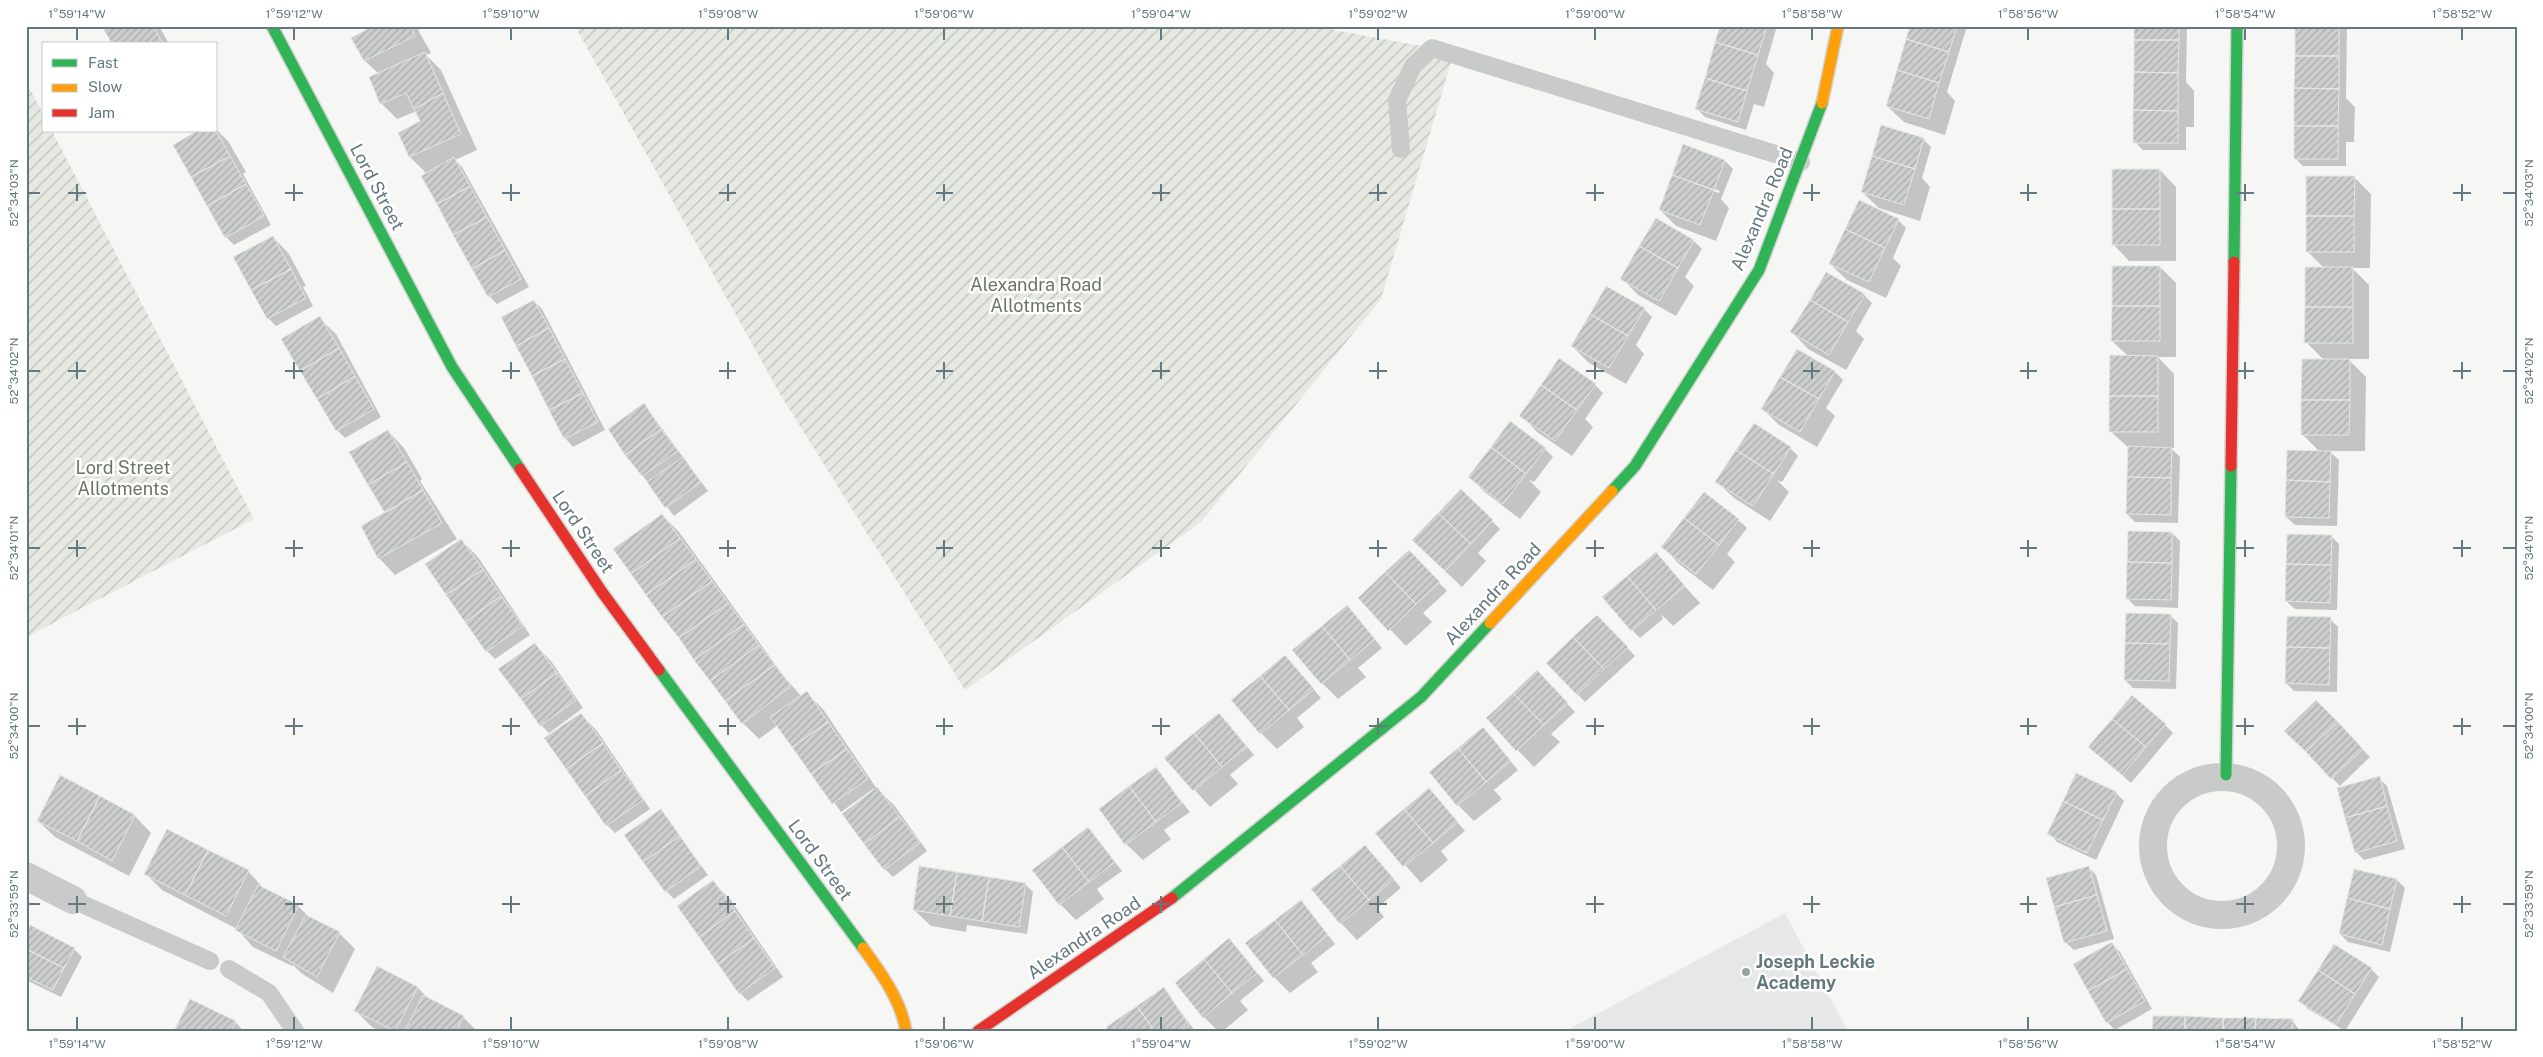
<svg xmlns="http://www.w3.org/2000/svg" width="2543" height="1057" viewBox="0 0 2543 1057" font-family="'Public Sans',sans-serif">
	<defs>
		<pattern id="garden-furrows" width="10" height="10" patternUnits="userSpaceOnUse" patternTransform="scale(1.25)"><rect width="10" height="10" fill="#e6e8e2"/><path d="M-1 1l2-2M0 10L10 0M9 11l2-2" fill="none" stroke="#bec1bc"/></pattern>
		<pattern id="building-hatch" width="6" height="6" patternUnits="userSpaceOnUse" patternTransform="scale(1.25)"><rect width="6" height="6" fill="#cccece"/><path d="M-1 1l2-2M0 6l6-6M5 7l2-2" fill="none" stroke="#a9acac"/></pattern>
	</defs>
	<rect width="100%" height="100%" fill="#f6f6f5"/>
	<!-- built -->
	<path fill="#e6e7e7" d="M1785,913l63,118h-283z"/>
	<!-- garden -->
	<path fill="url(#garden-furrows)" d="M575,26h737l142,26 -73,247 -180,223 -236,168 -185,-296z
		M26,82l18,33v16h8l202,388 -228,118z"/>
	<!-- shadow -->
	<path fill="#0003" fill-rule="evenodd" d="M114,26h45l10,18h-56z
		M375,26h41l15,27 -5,2 15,15 36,80 -22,10 7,7 67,120 -32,17 -8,-8 -62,-122 -17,-17 -11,-24 23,-11 -5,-11 -20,8 -16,-16 -2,-29 -14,-13 -12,-23z
		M1722,26h55l-11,38 8,9 -10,34 -10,-3 -8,26 -41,-13 -8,-8z
		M1912,26h55l-20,66 8,9 -10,34 -41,-13 -17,-16z
		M2136,26h51l-1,56 8,9v36h-8v23h-43l-8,-8z
		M2296,26h48l3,3 -1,69 9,9 -1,35h-8v24h-43l-8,-8z
		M216,129l12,12 18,31 -3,2 28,51 -37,20 -8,-8 -51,-92 25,-14h16z
		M1923,139l8,8 -9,31 8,9 -10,34 -41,-13 -17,-16z
		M1684,146l41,15 8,8 -12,30 8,9 -13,33 -40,-15 -16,-16zM1681,177l39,14 -1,2 -38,-13z
		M2160,170l16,17v74h-47l-16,-17z
		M2354,177l17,17 -1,74h-18l17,17v74h-21l18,18 -1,74h-36l10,9 -2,66 -42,-1 -9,-8 34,-65 -18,-18 22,-74 -18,-18 18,-74 -17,-17z
		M1656,219l38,22 8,8 -17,28 9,9 -18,30 -38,-21 -16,-17z
		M1898,220l8,8 -13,30 8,8 -15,32 -39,-18 -17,-16z
		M273,237l16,17 17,32 -3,1 10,19 -37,20 -8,-8z
		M2160,267l16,16v74h-18l16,17v74h-3l9,9 -2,66 -43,-1 -8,-8 2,-66 -19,-17 19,-74 -17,-16z
		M1864,295l8,8 -16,28 8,8 -18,31 -38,-21 -16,-17z
		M534,301l8,8 63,121 -32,17 -8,-9 -63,-121z
		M1644,309l8,8 -16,28 8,9 -18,30 -37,-21 -17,-17z
		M319,318l17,16 45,83 -36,21 -8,-8z
		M1835,372l8,8 -17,28 9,8 -18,31 -38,-22 -16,-16z
		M1595,385l8,8 -18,26 8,8 -21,29 -35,-24 -16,-17z
		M644,404l64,87 -34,25 -31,-40z
		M388,431l16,17 18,31 -2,2 37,58 -62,36 -16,-17 7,-45z
		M1790,448l8,8 -16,26 -5,-2 12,12 -19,29 -36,-23 -17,-16z
		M1545,449l8,8 -19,25 -5,-2 12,12 -21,27 -34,-26 -17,-16z
		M1461,491l39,38 -22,24 8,8 -24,26 -32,-30z
		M662,515l17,17 104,143 18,21 5,-3 17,16 54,80 17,16 33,46 -34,26 -8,-8 -12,-80 -32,23 -63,-87 -19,14 -16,-16z
		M1738,520l9,8 -20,26 8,8 -22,28 -34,-26 -16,-17z
		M2172,533l8,8 -2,67 -43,-2 -8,-8z
		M2331,536l8,8 -2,66 -42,-1 -9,-8z
		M461,540l17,17 52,78 -35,24 -8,-8z
		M1409,552l38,39 -24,22 9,9 -26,24 -46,-48z
		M1656,554l44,49 -27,23 -12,-12 2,5 -23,19 -8,-8z
		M1355,615l27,33 -24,20 8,9 -28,22 -16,-16z
		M2170,615l8,8 -2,66 -43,-1 -8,-8z
		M2330,619l8,8 -1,65 -43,-1 -8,-8z
		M1605,624l30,32 -50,46 -37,-39z
		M535,645l16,16 32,47 -34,25 -8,-8z
		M1293,665l28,33 -24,20 7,9 -27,22 -16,-16z
		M1537,672l38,40 -24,22 9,8 -26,25 -46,-48z
		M2316,702l54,55 -30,29 -54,-55z
		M581,714l16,17 53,78 -35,24 -8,-8z
		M1227,722l27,33 -24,20 8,9 -28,23 -44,-49z
		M2165,725l8,8 -42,50 -41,-36z
		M1483,728l35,42 -24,20 8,9 -28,22 -16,-16z
		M1156,769l34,43 -26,18 7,9 -28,21 -17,-16z
		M60,777l75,39 16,17 -22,43 -74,-39 -17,-16z
		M2379,778l8,8 18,63 -41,11 -8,-8z
		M2116,793l8,8 -28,59 -39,-18 -8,-9z
		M1437,798l28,33 -24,20 7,9 -27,23 -44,-50z
		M661,811l47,64 -34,24 -8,-8z
		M1088,828l34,43 -25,18 7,10 -28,21 -16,-16z
		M1365,846l36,42 -24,20 7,9 -27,23 -16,-17z
		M2088,867l8,8 18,64 -40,11 -9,-8z
		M248,871l16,18 34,17 12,12 29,15 16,16 -22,44 -32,-20 -8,-8 -1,1 -39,-19 -16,-18 -75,-39 -16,-16z
		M2397,880l8,8 -15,64 -42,-10 -8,-8z
		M713,882l17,17 53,78 -35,24 -8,-8z
		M1025,884l8,8 -6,42 -60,-9 -1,7 -35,-6 -17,-16z
		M1301,901l34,43 -24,19 7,9 -28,21 -16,-16z
		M26,935l48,14 8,8 -21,40 -35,-17z
		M2112,944l8,8 32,57 -37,21 -8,-8z
		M1237,948l27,33 -24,20 8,9 -25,21h-5l-14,-14z
		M378,967l40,21 12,12 33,17 14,14h-98l-7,-4 -16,-16z
		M2371,969l8,8 -34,54 -37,-22 -8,-8z
		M1164,989l31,42h-85z
		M191,1001l44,21 9,9h-68z
		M2292,1020l8,11h-146z"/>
	<!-- building -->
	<path fill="url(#building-hatch)" stroke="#e6e6e5" d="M111,26h42l9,16 -4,2h-46l-8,-14z
		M373,26h37l5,10 -51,25 -13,-23z
		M1720,26h47l-9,29 -43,-13z
		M1910,26h47l-8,26 -43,-13z
		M2134,26h45v14h-45z
		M2295,26h44v30h-44z
		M1906,39l43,13 -10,31 -42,-13z
		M2134,40h45l-1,33 -44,-1z
		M1715,42l43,13 -11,36 -42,-13z
		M425,52l18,41 -29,16 -8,-16 -26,11 -11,-27z
		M2295,56h44v33l-45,-1z
		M1897,70l42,13 -10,36 -43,-13z
		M2134,72l44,1v38l-45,-1z
		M1705,78l42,13 -9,31 -43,-13z
		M2294,88l45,1 -1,37h-44z
		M443,93l18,41 -52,23 -11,-24 22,-12 -6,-12z
		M2133,110l45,1v32h-45z
		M1881,125l43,13 -9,31 -43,-13z
		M2294,126h44v33h-44z
		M197,131h19l14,25 -39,21 -18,-32z
		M1683,144l42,16 -11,30 -42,-15z
		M230,156l16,28 -39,22 -16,-29z
		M1872,156l43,13 -11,36 -43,-13z
		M454,157l16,29 -33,18 -16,-28z
		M2112,169h48v40h-48z
		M1672,175l42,15 -14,35 -41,-15z
		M2306,176h49l-1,40h-48z
		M246,184l18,32 -39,22 -18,-32z
		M470,186l17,31 -34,18 -16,-31z
		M1859,200l40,19 -14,29 -40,-19z
		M2112,209h48v36h-48z
		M2306,216h48v36h-48z
		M487,217l18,33 -33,19 -19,-34z
		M1656,218l38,22 -16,28 -39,-22z
		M1845,229l40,19 -16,34 -40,-18z
		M273,236l18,33 -40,21 -18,-33z
		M1639,246l39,22 -19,33 -39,-22z
		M505,250l16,29 -33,18 -16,-28z
		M2112,266h48v40h-48z
		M2305,267h48v40h-48z
		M291,269l15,29 -39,21 -16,-29z
		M1826,272l39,22 -17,28 -38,-22z
		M1606,286l39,22 -17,28 -38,-22z
		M534,300l15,28 -33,18 -15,-29z
		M1810,300l38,22 -19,33 -39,-23z
		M2112,306h48v35h-49z
		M2305,307h48v36h-49z
		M1590,314l38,22 -19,32 -38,-22z
		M320,316l19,32 -39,23 -19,-32z
		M549,328l16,31 -33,17 -16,-30z
		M339,348l16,28 -38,23 -17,-28z
		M1797,349l38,22 -16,28 -39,-22z
		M2110,355l48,1v40h-49z
		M1559,358l37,26 -19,26 -36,-25z
		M565,359l18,34 -34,17 -17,-34z
		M2302,359h48v41h-49z
		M355,376l19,33 -38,22 -19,-32z
		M1780,377l39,22 -19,33 -39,-23z
		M1541,385l36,25 -22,31 -36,-25z
		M583,393l15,29 -34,17 -15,-29z
		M2109,396h49v36h-49z
		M2301,400h49l-1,35h-48z
		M644,403l17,26 -36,26 -17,-26z
		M1510,421l36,27 -20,26 -35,-27z
		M1754,423l37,24 -17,27 -38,-24z
		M661,429l17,22 -36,25 -17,-21z
		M388,430l19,32 -39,23 -19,-33z
		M2128,446l44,2 -1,30 -44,-1z
		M1491,447l35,27 -23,30 -35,-27z
		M1736,450l38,24 -21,32 -38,-24z
		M2287,450l44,1 -1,31 -44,-2z
		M683,457l18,25 -36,26 -18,-26z
		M407,462l16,28 -38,23 -17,-28z
		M2127,477l44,1v37l-45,-1z
		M2286,480l44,2 -1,36 -44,-1z
		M1461,489l32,31 -22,24 -33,-31z
		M423,490l19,33 -64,36 -17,-33z
		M1704,492l35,27 -20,26 -35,-27z
		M1438,513l33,31 -26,27 -33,-31z
		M662,514l18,24 -49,36 -18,-25z
		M1684,518l35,27 -23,29 -35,-27z
		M2128,531l44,1v31l-45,-1z
		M2287,534l45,1 -1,30 -45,-1z
		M680,538l16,21 -50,36 -15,-21z
		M461,539l22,30 -37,26 -21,-31z
		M1409,550l31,32 -24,22 -31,-32z
		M1656,552l29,34 -29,24 -29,-34z
		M696,559l16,22 -50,36 -16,-22z
		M2127,562l45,1 -1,37 -45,-1z
		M2286,564l45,1 -1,38 -45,-2z
		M483,569l18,27 -36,26 -19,-27z
		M1385,572l31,32 -28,27 -30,-33z
		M1627,576l29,34 -25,21 -29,-34z
		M712,581l16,22 -49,35 -17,-21z
		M501,596l22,30 -37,26 -21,-30z
		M728,603l16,21 -50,36 -15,-22z
		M1347,605l28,34 -25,21 -28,-34z
		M2126,613l45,1 -1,30 -45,-1z
		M1597,615l31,32 -24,22 -31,-32z
		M2287,616l44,1 -1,31 -44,-1z
		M744,624l15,21 -49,36 -16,-21z
		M1322,626l28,34 -29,24 -29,-34z
		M1573,637l31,32 -27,26 -31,-32z
		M535,643l22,30 -36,26 -23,-30z
		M2125,643l45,1 -1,37 -45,-1z
		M759,645l16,20 -50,36 -15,-20z
		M2286,647l44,1 -1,37 -44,-2z
		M1285,655l29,34 -25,21 -29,-34z
		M775,665l16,21 -49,38 -17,-23z
		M1537,670l31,33 -24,22 -31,-32z
		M557,673l19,27 -36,26 -19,-27z
		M1260,676l29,34 -29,24 -29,-34z
		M807,691l21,31 -36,25 -22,-30z
		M1513,693l31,32 -28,26 -30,-33z
		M2132,695l34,29 -20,23 -34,-28z
		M2316,700l22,22 -32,30 -22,-21z
		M581,713l22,30 -37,26 -22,-31z
		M1219,713l28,34 -25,20 -28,-34z
		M2112,719l34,28 -24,28 -34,-28z
		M828,722l19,27 -36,25 -19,-27z
		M2338,722l25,27 -32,30 -25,-27z
		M1483,727l28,34 -25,21 -28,-34z
		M1194,733l28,34 -29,24 -29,-33z
		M603,743l18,27 -36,26 -19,-27z
		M1458,748l28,34 -29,24 -28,-34z
		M847,749l21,30 -36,25 -21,-30z
		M1156,767l26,36 -26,19 -27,-36z
		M621,770l22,30 -37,26 -21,-30z
		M2076,773l41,19 -14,28 -40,-19z
		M60,775l40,21 -23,45 -40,-20z
		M2380,776l7,30 -42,12 -8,-30z
		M1129,786l27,36 -31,23 -26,-36z
		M877,787l23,30 -36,27 -22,-30z
		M1429,788l29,34 -25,21 -29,-34z
		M100,796l35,19 -23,46 -35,-20z
		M2063,801l40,19 -16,33 -40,-19z
		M2387,806l10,35 -42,12 -10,-35z
		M661,809l19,27 -37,26 -19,-27z
		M1404,809l29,34 -30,24 -28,-34z
		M900,817l20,26 -36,27 -20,-26z
		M1088,827l27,35 -26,20 -27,-35z
		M167,829l41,21 -23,45 -41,-21z
		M680,836l21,30 -36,26 -22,-30z
		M1365,845l29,34 -25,21 -29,-34z
		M1062,847l27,35 -30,23 -27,-35z
		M208,850l41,20 -23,46 -41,-21z
		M919,866l38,6 -7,44 -37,-6z
		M1340,866l29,34 -29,24 -29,-35z
		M2089,866l8,29 -43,12 -8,-29z
		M2354,869l43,10 -7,30 -43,-11z
		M957,872l32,5 -7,44 -32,-5z
		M989,877l37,6 -7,44 -37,-6z
		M713,880l22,31 -36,26 -22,-31z
		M258,885l41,20 -23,46 -41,-21z
		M2097,895l10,36 -43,12 -10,-36z
		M2347,898l43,11 -8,36 -43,-11z
		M1301,900l27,35 -25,20 -28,-35z
		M735,911l19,27 -36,26 -19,-27z
		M306,915l34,17 -23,45 -34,-20z
		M1275,920l28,35 -30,23 -28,-35z
		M30,925l45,23 -11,20 -38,-19v-16z
		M754,938l21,30 -36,26 -21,-30z
		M1229,938l28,35 -25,20 -28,-34z
		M2112,942l15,27 -39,22 -15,-27z
		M2334,944l38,24 -17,26 -37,-24z
		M26,949l38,19 -11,22 -27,-13z
		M1204,959l28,34 -29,25 -28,-35z
		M377,966l41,21 -23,44 -41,-20z
		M2127,969l18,32 -39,22 -18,-32z
		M2318,970l37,24 -19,31 -38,-24z
		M1164,987l25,38 -9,6h-26l-17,-25z
		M423,995l41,21 -8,15h-51z
		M190,999l46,22 -5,10h-57z
		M1137,1006l17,25h-46l-2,-4z
		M2153,1016h32v15h-33z
		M2185,1016l38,2v13h-38z
		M2223,1018h33l-1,13h-32z
		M2256,1018l37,1 -1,12h-37z"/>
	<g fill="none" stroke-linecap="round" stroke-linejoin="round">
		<!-- fast casing -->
		<g stroke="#d1d2d2" stroke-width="14">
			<path id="fast" d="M272,26l180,341 68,102
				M2234,262l3,-236
				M1612,491l23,-25 124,-196 63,-167
				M659,670l204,278
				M2226,775l5,-309
				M1172,898l249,-201 69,-74"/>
		</g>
		<!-- slow casing -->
		<g stroke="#d1d2d2" stroke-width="14">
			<path id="slow" d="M1822,103l16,-77
				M1490,623l122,-132
				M863,948c18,25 38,52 43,83"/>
		</g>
		<!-- jam casing -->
		<g stroke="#d1d2d2" stroke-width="14">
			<path id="jam" d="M2231,466l3,-204
				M520,469l82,123 57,78
				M978,1031l194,-133"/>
		</g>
		<!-- lane -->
		<path stroke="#c9cbcb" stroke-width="18" d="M1401,149l-4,-49 16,-34 19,-18 369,114
			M73,900l137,61
			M229,969l40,24 26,38"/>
		<!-- street -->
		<path stroke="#c9cbcb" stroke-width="28" d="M2153 846a69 69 0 1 1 138 0a69 69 0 1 1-138 0Z
			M26,876l47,24"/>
		<!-- fast -->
		<use href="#fast" stroke="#30b455" stroke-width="11"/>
		<!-- slow -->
		<use href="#slow" stroke="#ff9f0a" stroke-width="11"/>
		<!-- jam -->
		<use href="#jam" stroke="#e5322d" stroke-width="11"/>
	</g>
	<!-- ticks -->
	<path fill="none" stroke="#63787f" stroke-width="2" d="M77,28v12M294,28v12M511,28v12M728,28v12M944,28v12M1161,28v12M1378,28v12M1595,28v12M1812,28v12M2028,28v12M2245,28v12M2462,28v12M77,184v17M294,184v17M511,184v17M728,184v17M944,184v17M1161,184v17M1378,184v17M1595,184v17M1812,184v17M2028,184v17M2245,184v17M2462,184v17M28,193h12M68,193h18M285,193h18M502,193h18M719,193h17M936,193h17M1152,193h18M1369,193h18M1586,193h18M1803,193h17M2020,193h17M2236,193h18M2453,193h18M2503,193h13M77,362v17M294,362v17M511,362v17M728,362v17M944,362v17M1161,362v17M1378,362v17M1595,362v17M1812,362v17M2028,362v17M2245,362v17M2462,362v17M28,371h12M68,371h18M285,371h18M502,371h18M719,371h17M936,371h17M1152,371h18M1369,371h18M1586,371h18M1803,371h17M2020,371h17M2236,371h18M2453,371h18M2503,371h13M77,540v17M294,540v17M511,540v17M728,540v17M944,540v17M1161,540v17M1378,540v17M1595,540v17M1812,540v17M2028,540v17M2245,540v17M2462,540v17M28,548h12M68,548h18M285,548h18M502,548h18M719,548h17M936,548h17M1152,548h18M1369,548h18M1586,548h18M1803,548h17M2020,548h17M2236,548h18M2453,548h18M2503,548h13M77,718v17M294,718v17M511,718v17M728,718v17M944,718v17M1161,718v17M1378,718v17M1595,718v17M1812,718v17M2028,718v17M2245,718v17M2462,718v17M28,726h12M68,726h18M285,726h18M502,726h18M719,726h17M936,726h17M1152,726h18M1369,726h18M1586,726h18M1803,726h17M2020,726h17M2236,726h18M2453,726h18M2503,726h13M77,896v17M294,896v17M511,896v17M728,896v17M944,896v17M1161,896v17M1378,896v17M1595,896v17M1812,896v17M2028,896v17M2245,896v17M2462,896v17M28,904h12M68,904h18M285,904h18M502,904h18M719,904h17M936,904h17M1152,904h18M1369,904h18M1586,904h18M1803,904h17M2020,904h17M2236,904h18M2453,904h18M2503,904h13M77,1017v13M294,1017v13M511,1017v13M728,1017v13M944,1017v13M1161,1017v13M1378,1017v13M1595,1017v13M1812,1017v13M2028,1017v13M2245,1017v13M2462,1017v13"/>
	<!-- markers -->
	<circle fill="#96a4a8" stroke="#fff" stroke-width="2" cx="1746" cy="972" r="5"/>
	<g text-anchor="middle" stroke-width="5" stroke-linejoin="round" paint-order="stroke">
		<!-- street labels -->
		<g font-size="18" fill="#63787f" stroke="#fff">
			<text transform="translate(377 187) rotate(62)" y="6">Lord Street</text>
			<text transform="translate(1762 209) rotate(-67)" y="6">Alexandra Road</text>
			<text transform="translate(583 532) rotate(56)" y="6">Lord Street</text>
			<text transform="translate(1493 594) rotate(-47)" y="6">Alexandra Road</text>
			<text transform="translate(820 860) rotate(54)" y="6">Lord Street</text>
			<text transform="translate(1084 938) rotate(-34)" y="6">Alexandra Road</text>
		</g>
		<!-- park labels -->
		<g font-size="18" fill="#697762" stroke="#fff">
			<text x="1036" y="291">Alexandra Road<tspan x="1036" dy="21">Allotments</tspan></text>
			<text x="123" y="474">Lord Street<tspan x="123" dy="21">Allotments</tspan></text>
		</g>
		<!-- poi labels -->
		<g font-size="18" font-weight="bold" fill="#63787f" stroke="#fff" text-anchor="start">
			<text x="1756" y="968">Joseph Leckie<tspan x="1756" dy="21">Academy</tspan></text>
		</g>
	</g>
	<!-- border -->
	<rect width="2543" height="1057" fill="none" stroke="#ffffff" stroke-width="55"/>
	<!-- legend -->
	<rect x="42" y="42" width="175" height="90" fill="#ffffff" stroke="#c1c9cc"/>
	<rect x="52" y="59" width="25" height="8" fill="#30b455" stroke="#c1c9cc"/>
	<text x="88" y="68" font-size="15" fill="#63787f">Fast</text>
	<rect x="52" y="84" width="25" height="8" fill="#ff9f0a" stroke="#c1c9cc"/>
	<text x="88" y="92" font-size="15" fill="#63787f">Slow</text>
	<rect x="52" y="109" width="25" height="8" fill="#e5322d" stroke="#c1c9cc"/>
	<text x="88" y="118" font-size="15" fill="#63787f">Jam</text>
	<rect x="28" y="28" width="2488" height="1002" fill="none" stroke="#63787f" stroke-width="2"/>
	<g font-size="12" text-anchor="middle" fill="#63787f">
		<text x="77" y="18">1°59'14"W</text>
		<text x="294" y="18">1°59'12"W</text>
		<text x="511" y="18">1°59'10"W</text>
		<text x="728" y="18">1°59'08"W</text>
		<text x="944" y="18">1°59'06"W</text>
		<text x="1161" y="18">1°59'04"W</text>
		<text x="1378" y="18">1°59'02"W</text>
		<text x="1595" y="18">1°59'00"W</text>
		<text x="1812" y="18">1°58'58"W</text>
		<text x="2028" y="18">1°58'56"W</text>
		<text x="2245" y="18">1°58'54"W</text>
		<text x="2462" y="18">1°58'52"W</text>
		<text transform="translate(14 193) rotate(-90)" y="4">52°34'03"N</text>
		<text transform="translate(2529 193) rotate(-90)" y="4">52°34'03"N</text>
		<text transform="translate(14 371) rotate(-90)" y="4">52°34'02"N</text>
		<text transform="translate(2529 371) rotate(-90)" y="4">52°34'02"N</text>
		<text transform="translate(14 548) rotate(-90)" y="4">52°34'01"N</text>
		<text transform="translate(2529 548) rotate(-90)" y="4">52°34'01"N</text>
		<text transform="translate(14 726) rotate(-90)" y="4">52°34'00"N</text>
		<text transform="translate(2529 726) rotate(-90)" y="4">52°34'00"N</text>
		<text transform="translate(14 904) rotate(-90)" y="4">52°33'59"N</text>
		<text transform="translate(2529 904) rotate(-90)" y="4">52°33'59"N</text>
		<text x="77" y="1048">1°59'14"W</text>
		<text x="294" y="1048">1°59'12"W</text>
		<text x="511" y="1048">1°59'10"W</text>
		<text x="728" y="1048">1°59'08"W</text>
		<text x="944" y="1048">1°59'06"W</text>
		<text x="1161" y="1048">1°59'04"W</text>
		<text x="1378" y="1048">1°59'02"W</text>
		<text x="1595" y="1048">1°59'00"W</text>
		<text x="1812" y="1048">1°58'58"W</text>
		<text x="2028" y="1048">1°58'56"W</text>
		<text x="2245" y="1048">1°58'54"W</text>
		<text x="2462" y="1048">1°58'52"W</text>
	</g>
</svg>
